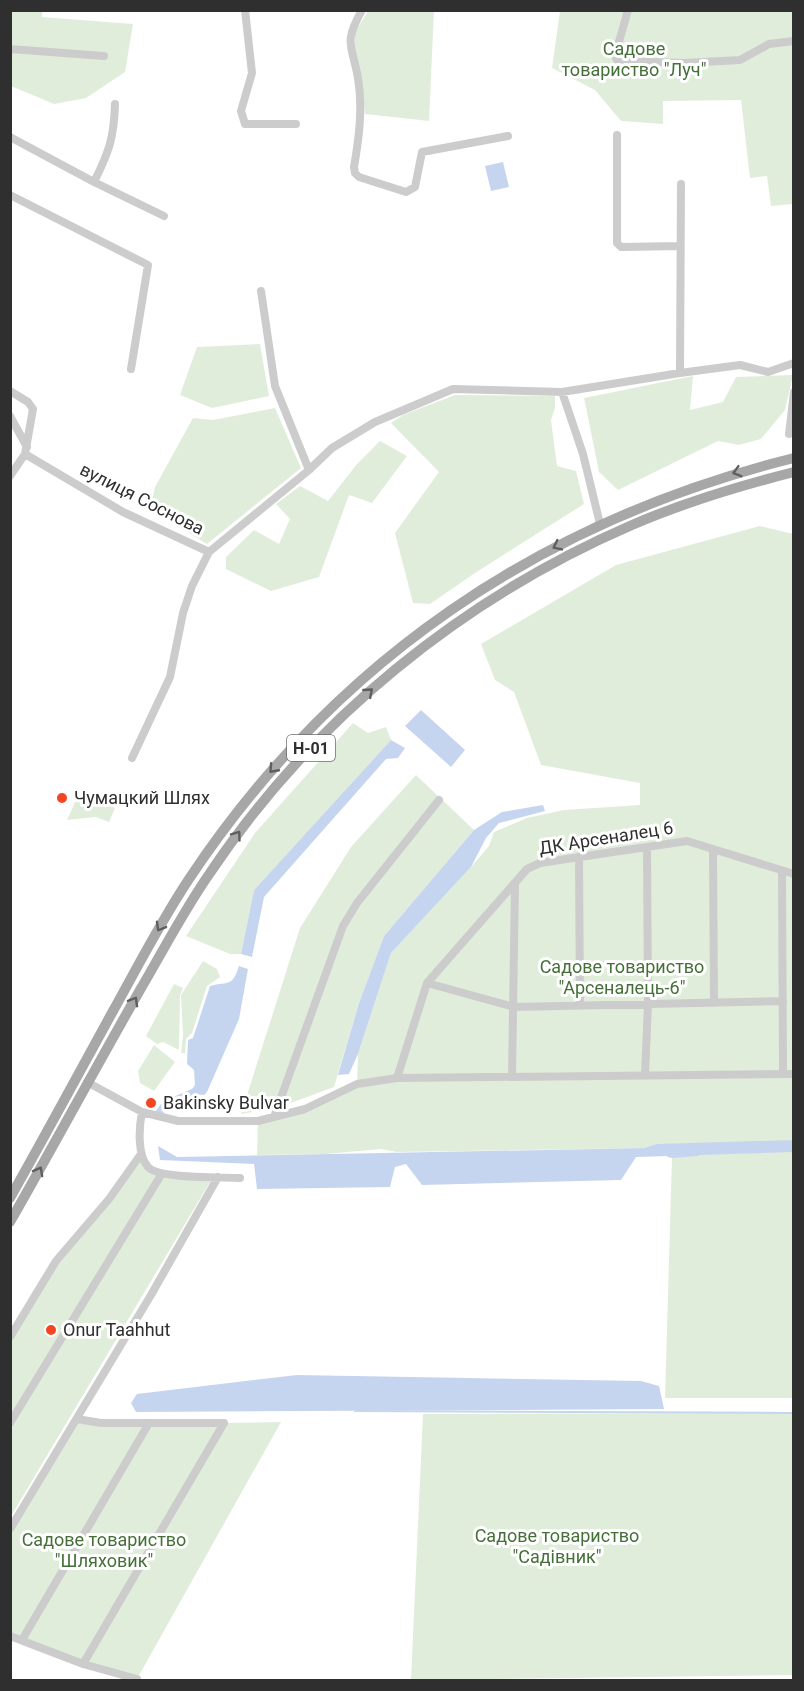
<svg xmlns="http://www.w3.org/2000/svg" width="804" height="1691" viewBox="0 0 804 1691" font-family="Roboto,sans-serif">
	<rect width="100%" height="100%" fill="#fff"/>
	<!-- green -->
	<path fill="#e1eddb" d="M10,11h32v6l91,7 -8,48 -39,26 -32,6 -43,-18z
		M368,11h66l-5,110 -64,-7 -4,-36 -6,-26v-20z
		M560,11h233v193l-22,2 -4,-30 -17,2 -9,-78 -78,1v23l-42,-3 -26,-31 -43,-22z
		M260,344l9,52 -57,12 -32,-13 17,-48z
		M793,375l-8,35 -24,29 -22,6 -21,-4 -100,49 -19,-18 -15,-74 109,-22 -3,34 33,-8 13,-25z
		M455,395l100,1v12l-4,12 6,46 19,5 8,33 -109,69 -45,31 -17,-1 -18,-70 44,-61 -48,-49 12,-8z
		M275,408l26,60 -94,76 -57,-34 5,-23 38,-69 20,2z
		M380,441l27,15 -35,47 -23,-8 -30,82 -48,14 -45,-22v-12l28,-27 25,14 11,-25 -14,-15 24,-18 28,15 29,-37z
		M760,526l33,8v864h-128l7,-241 -27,-9 -248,4 -16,-3 -55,5 -69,1 1,-34 47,-12 52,-25 1,-30 33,-101 80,-86 18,-21 5,-14 33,-14 37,-8 76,-5v-22l-99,-18 -27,-73 -19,-12 -14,-36 135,-79z
		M353,723l15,10 18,-6 5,13 -137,150 -13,64h-11l-44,-18 69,-103z
		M416,775l58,55 -90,106 -25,67 -25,84 -57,21 -36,6 59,-186 51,-81z
		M79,793l36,15 -6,14 -13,-5 -29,3z
		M203,961l14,8 3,8 -13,9 -15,47 -6,6 -1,14h-4l2,-18 -2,-40z
		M174,984l9,4 -3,7 -1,55 -16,-8 -6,2 -11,-8z
		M154,1045l21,17 -21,29 -14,-8 -2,-12z
		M138,1159l23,16 52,2 -202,339v-181l45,-74z
		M793,1413v262l-382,5 12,-266z
		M77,1419l147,4 57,-1 -144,257 -126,-43 -1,-107z"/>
	<!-- water -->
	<path fill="#c6d5ef" d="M503,162l6,25 -18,4 -6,-25z
		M421,710l44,40 -14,17 -46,-41z
		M391,740l14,8 -7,10 -12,1 -122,138 -12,60 -11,-3 13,-64z
		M543,805l2,6 -46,12 -13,15 -15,29 -80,86 -33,101 -9,20 -11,1 21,-72 25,-67 90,-106 28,-18z
		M239,966l9,3 -9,50 -32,73 -3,3c-14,-3 -34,7 -41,19l-8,-2 6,-8 7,-5 24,-10 3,-4 -1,-15 -7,-6 1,-24 5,-2 17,-52c20,-5 22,1 29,-20z
		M793,1140v12l-157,5 -15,23 -199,5 -16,-21 -11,3 -5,20 -133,2 -3,-25 -94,-4 -2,-14 19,11 468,-9 12,-4z
		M297,1375l344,6 18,5 5,23 -528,3 -5,-9 6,-9z"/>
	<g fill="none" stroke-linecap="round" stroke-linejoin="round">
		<!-- stream -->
		<path stroke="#c6d5ef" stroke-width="2" d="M668,1156l4,1 26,-2
			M355,1411l439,2"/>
		<!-- minor -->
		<path stroke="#ccc" stroke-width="8" d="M245,10l7,63 -11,38 4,13h51
			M362,10c-19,34 -10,34 -4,68 5,30 1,60 -4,89l1,6 4,4 47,15 9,-5 7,-35 86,-16
			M628,10l-13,46 2,4 5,1 62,2 56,-3 29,-16 25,-3
			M10,49l94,7
			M617,135v108l4,4 59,-1
			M10,137l84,45c15,-30 20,-44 21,-78
			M94,182l70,34
			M10,195l138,70 -17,104
			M261,291l14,95 34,84
			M680,373l60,-8 28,7 26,-9
			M10,391l18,11 5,7 -8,45 -15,22
			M562,392l21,62 17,70
			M10,416l17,31
			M789,434l5,-42
			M25,454l98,58 86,40 -17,34 -9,27 -13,64 -38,81
			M209,552l100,-82 23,-22 43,-26 78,-33 109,3 118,-19 1,-189
			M713,849l1,154
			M579,857l1,149
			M782,871l1,203
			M427,983l87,24 269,-6
			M645,1075l3,-71 -1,-157
			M512,1077l3,-194
			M397,1078l30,-95 100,-114 13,-6 147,-22 107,33
			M87,1082l55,30 36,9h80l47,-12 52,-25 40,-6 397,-4
			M142,1112c-3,15 -5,43 6,55 10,12 74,10 92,11
			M274,1117l69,-191 14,-23 82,-103
			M10,1337l46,-76 53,-62 32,-45
			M77,1419l24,4h123
			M10,1423l151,-248
			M10,1529l141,-234 67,-118
			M10,1636l73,28 54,15
			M22,1640l127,-217
			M83,1664l141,-241"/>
		<!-- major -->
		<path stroke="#a7a7a7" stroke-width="10" d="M10,1198c35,-62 69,-125 103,-187 25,-45 48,-90 76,-132 145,-218 351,-358 605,-421
			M10,1222c44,-77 86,-155 130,-232 23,-39 44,-80 70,-117 103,-154 253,-275 422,-348 53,-23 107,-39 162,-53"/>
	</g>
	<!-- one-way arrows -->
	<defs><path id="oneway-chevron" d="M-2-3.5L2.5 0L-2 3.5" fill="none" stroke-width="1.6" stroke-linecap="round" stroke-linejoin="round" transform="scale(1.5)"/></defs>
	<g stroke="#5f5f5f">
		<use href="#oneway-chevron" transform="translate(737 472) rotate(164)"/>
		<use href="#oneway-chevron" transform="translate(557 546) rotate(154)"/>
		<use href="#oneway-chevron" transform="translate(369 692) rotate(-41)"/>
		<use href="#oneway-chevron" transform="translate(273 769) rotate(132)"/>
		<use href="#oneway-chevron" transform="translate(237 835) rotate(-54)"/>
		<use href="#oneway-chevron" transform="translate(160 927) rotate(120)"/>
		<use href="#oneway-chevron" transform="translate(134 1001) rotate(-60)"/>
		<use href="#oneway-chevron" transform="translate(39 1171) rotate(-61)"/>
	</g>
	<!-- markers -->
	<g fill="#f54422" stroke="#fff" stroke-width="2">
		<circle cx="62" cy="798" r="6"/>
		<circle cx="151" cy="1103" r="6"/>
		<circle cx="51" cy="1330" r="6"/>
	</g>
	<g text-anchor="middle" stroke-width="6" stroke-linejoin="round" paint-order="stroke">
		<!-- shield labels -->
		<rect fill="#fff" stroke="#6d6d6d" stroke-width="1.5" x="287" y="735" width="48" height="26" rx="4.5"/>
		<g font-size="16" font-weight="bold" fill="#2f2f2f">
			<text x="311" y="754">Н-01</text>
		</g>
		<!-- park labels -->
		<g font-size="18" fill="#456f38" stroke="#fff">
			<text x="634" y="55">Садове<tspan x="634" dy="21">товариство "Луч"</tspan></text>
			<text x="622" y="973">Садове товариство<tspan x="622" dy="21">"Арсеналець-6"</tspan></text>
			<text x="557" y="1542">Садове товариство<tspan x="557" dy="21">"Садівник"</tspan></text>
			<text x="104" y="1546">Садове товариство<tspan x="104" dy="21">"Шляховик"</tspan></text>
		</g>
		<!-- street labels -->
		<g font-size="18" fill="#2f2f2f" stroke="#fff">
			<text transform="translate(142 499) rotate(27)" y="6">вулиця Соснова</text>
			<text transform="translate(606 838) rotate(-9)" y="6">ДК Арсеналец 6</text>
		</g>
		<!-- poi labels -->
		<g font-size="18" fill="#2f2f2f" stroke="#fff" text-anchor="start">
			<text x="74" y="804">Чумацкий Шлях</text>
			<text x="163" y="1109">Bakinsky Bulvar</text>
			<text x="63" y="1336">Onur Taahhut</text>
		</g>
	</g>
	<!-- border -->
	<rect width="804" height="1691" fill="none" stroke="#2f2f2f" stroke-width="24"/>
</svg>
